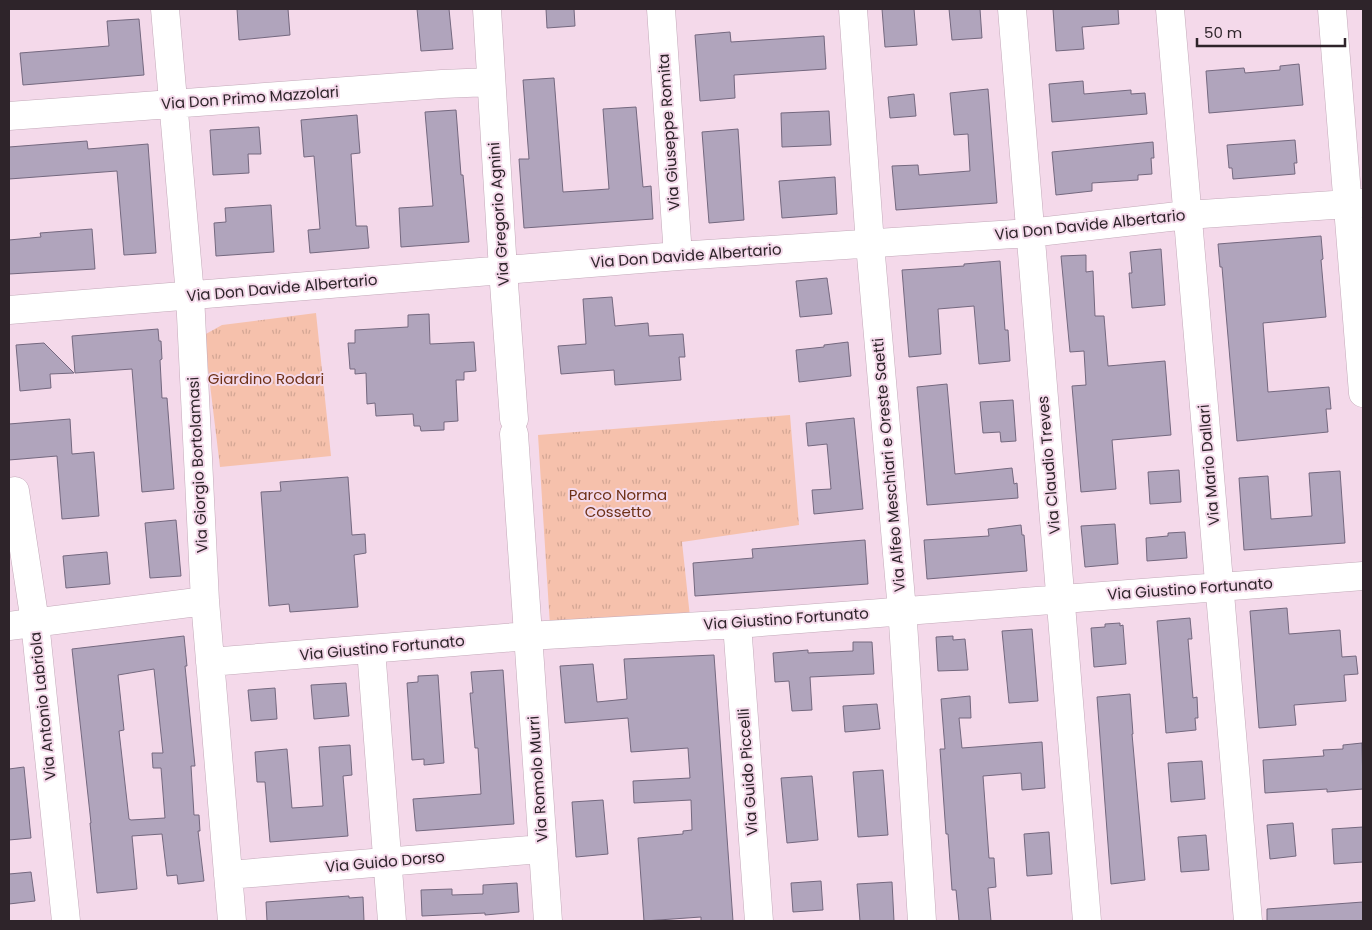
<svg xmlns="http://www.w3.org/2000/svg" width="1372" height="930" viewBox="0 0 1372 930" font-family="Poppins,sans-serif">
	<defs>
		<pattern id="grass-tufts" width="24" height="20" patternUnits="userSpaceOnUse" patternTransform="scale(1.25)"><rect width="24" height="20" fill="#f6c1ac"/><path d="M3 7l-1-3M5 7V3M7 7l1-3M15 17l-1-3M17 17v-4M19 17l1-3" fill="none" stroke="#d3a694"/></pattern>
	</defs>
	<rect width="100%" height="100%" fill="#f4d9ea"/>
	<!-- grass -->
	<path fill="url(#grass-tufts)" d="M316,313l15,143 -111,11 -16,-132 18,-10z
		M790,415l9,110 -117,17 8,75 -140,9 -12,-191z"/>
	<!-- building -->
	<path fill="#b0a4bc" stroke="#74687f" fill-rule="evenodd" d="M237,9h51l2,26 -51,5z
		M417,9h32l4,40 -32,2z
		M546,9h28l1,17 -28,2z
		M882,9h32l3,36 -32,2z
		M949,9h31l2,29 -30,2z
		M1053,9h65l1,15 -37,3 2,22 -28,2z
		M139,19l5,56 -121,10 -3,-32 89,-7 -2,-25z
		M730,32l1,10 93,-6 2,33 -92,6 1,23 -35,3 -5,-66z
		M1299,64l4,41 -94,8 -3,-42 38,-3 1,5 35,-3v-4z
		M554,78l9,114 46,-3 -6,-80 33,-2 7,80 8,-1 2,33 -129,9 -5,-69h10l-6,-79z
		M1083,81l1,13 47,-4v4l14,-1 2,21 -95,8 -3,-38z
		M988,89l9,114 -101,7 -4,-44 26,-1 1,10 51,-4 -2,-37 -14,1 -4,-42z
		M914,94l2,22 -26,2 -2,-21z
		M456,110l5,65h2l6,67 -68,5 -2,-39 34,-2 -8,-94z
		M829,111l2,34 -49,2 -1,-34z
		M357,115l3,38 -9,1 5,72h11l2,22 -59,5 -2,-23 12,-1 -6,-73 -10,1 -3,-37z
		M259,127l2,27h-13l1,19 -36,2 -3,-45z
		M738,129l6,91 -35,3 -7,-91z
		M1295,140l2,23h-3l1,11 -62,5 -1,-11h-3l-2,-23z
		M87,141l1,8 60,-5 8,109 -32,2 -7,-84 -108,8v-32z
		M1153,142l1,16h-3l1,16 -14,1v5l-46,3v8l-36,4 -4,-43z
		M835,177l2,37 -55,4 -3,-37z
		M271,205l3,47 -58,4 -2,-33 12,-1 -1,-14z
		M92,229l3,40 -86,5v-34l32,-3 -1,-4z
		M1321,236l2,23 -2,1 5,57 -63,6 5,69 61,-5 2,22h-5l2,23 -91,9 -15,-174h-2l-2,-23z
		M1161,249l4,56 -33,3 -3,-35h3l-2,-21z
		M1086,255v17l7,-1 2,45h9l4,50 57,-5 6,74 -59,5 4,49 -35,3 -9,-106 14,-1 -2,-34 -14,1 -9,-96z
		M1000,261l5,69h3l2,31 -31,3 -5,-58 -36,3 3,45 -32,3 -7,-87 62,-4v-2z
		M827,278l5,36 -32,3 -4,-36z
		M612,297l3,29 33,-3 1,13 34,-2 2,23h-6l2,23 -66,5 -1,-15 -53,4 -3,-28 28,-2 -3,-45z
		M429,314l1,30 44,-2 2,29 -12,1v8h-8l2,41 -14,1v8l-23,1 -1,-5h-6l-1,-12 -37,2 -1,-13 -8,1 -1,-31 -11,1v-5h-5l-2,-26h7v-13l53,-3v-12z
		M158,329l1,12h2l1,18 -2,1 2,38h5l7,91 -32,3 -10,-123 -57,4 -3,-37z
		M848,342l3,34 -52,6 -3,-32 28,-3v-2z
		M44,343l30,30 -24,1 1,14 -31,3 -4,-46z
		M947,384l8,90 57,-6 2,16 3,-1 1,15 -91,7 -10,-118z
		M1013,400l3,41 -15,1 -1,-10 -17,1 -3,-31z
		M854,418l9,91 -49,5 -2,-24 19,-1 -4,-45 -19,2 -2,-23z
		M70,419l2,35 22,-2 5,64 -37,3 -5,-63 -48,4v-36z
		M1179,470l2,32 -31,2 -2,-32z
		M1340,471l5,72 -101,7 -5,-72 29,-2 3,43 41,-3 -3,-43z
		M348,477l4,58 13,-1 1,19 -12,2 4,52 -68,5 -1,-8 -20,2 -8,-114 20,-1 -1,-9z
		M176,520l5,56 -31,2 -5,-55z
		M1115,524l3,40 -33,3 -4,-41z
		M1021,525l1,10h2l3,36 -100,8 -3,-39 65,-4 -1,-7z
		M1185,532l2,26 -40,3 -1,-23 22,-2v-3z
		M865,540l3,44 -173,12 -2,-33 60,-5 -1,-9z
		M107,552l3,32 -44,4 -3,-32z
		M1287,608l2,26 51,-4 2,27 14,-1 2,18 -14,1 2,26 -52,4 2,20 -37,3 -9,-117z
		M1190,618l2,21h-4l5,59 4,-1 1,21h-3l1,12 -30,3 -9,-112z
		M1120,623v3l3,-1 3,39 -32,3 -3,-39 14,-1v-3z
		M1032,629l6,72 -29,2 -7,-72z
		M184,636l3,30h-2l10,100h-4l3,49h5l1,16h-2l6,50 -26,3 -1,-9 -10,1 -5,-42 -30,2 5,53 -40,4 -7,-70h1l-19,-174zM154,669l9,84h-11l1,15h8l4,50 -34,2 -2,-1 -10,-88 5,-1 -6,-55z
		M953,636v4l12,-1 3,31 -30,1 -2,-34z
		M853,642h19l2,32 -64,3 2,33 -20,1 -3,-30 -14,1 -2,-29 35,-3v3l45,-2z
		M714,655l19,266h-32v-4l-57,4 -6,-83 45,-4v-3l9,-1 -1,-30 -57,3 -1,-22 57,-3 -2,-30 -57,4 -3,-34 -63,5 -5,-57 33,-2 4,38 30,-3 -3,-40z
		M503,670l11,154 -98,7 -3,-32 68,-5 -3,-46h-3l-5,-55h3l-2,-21z
		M438,675l6,88 -20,2v-6l-12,1 -5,-77 11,-1v-6z
		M346,683l3,33 -35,3 -3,-34z
		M275,688l2,31 -26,2 -3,-31z
		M1130,694l3,40h-1l13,146 -34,4 -14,-187z
		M970,696l1,22h-12l3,30 80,-6 3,46 -23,2 -1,-17 -38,3 6,82h5l2,29 -8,1 3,33h-32l-3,-31h-4l-4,-56h-2l-6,-85h5l-4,-50z
		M877,704l3,25 -35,3 -2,-26z
		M1362,743l1,46 -36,3v-3l-62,4 -2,-33 61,-4 -1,-6 20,-1v-4z
		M350,745l2,30 -9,1 5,60 -78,6 -5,-60h-8l-2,-30 32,-3 5,59 31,-2 -4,-59z
		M1202,761l3,38 -34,3 -3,-39z
		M24,767l7,71 -22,2v-71z
		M883,770l5,65 -30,2 -5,-65z
		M812,776l6,64 -31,3 -6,-65z
		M603,800l5,54 -32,3 -4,-55z
		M1293,823l3,33 -26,3 -3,-34z
		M1363,827v35l-29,2 -2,-35z
		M1049,832l3,42 -25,2 -3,-42z
		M1206,835l3,35 -28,2 -3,-35z
		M31,872l4,29 -26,3v-30z
		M821,881l2,29 -30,2 -2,-29z
		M892,882l2,39h-34l-3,-37z
		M517,883l2,29 -34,3v-2l-63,3 -1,-26 31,-1v6l31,-1v-9z
		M349,896v2l14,-1 1,24h-97l-1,-19z
		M1363,902v19h-96v-12z"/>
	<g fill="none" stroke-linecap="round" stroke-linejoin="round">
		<!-- minor casing -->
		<g stroke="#c3a9b9" stroke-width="29">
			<path id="minor" d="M165,9l25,286 15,306 27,320
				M487,9l16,261 11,149
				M661,9l17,247
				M853,9l17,235 33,378 19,299
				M1012,9l75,912
				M1170,9l78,912
				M1332,9l31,384
				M9,116l433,-32 49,-2
				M9,310l669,-54 351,-23 158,-18 176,-12
				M514,434l34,487
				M9,492l6,-1 20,131 31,299
				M737,624l22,297
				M9,626l196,-25
				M371,649l21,272
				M210,662l318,-26 209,-12 626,-48
				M228,875l314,-26"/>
		</g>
		<!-- minor -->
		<use href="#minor" stroke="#fff" stroke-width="28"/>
	</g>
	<g text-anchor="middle" stroke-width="4" stroke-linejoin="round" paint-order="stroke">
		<!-- street labels -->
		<g font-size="15" fill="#2e242a" stroke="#f4d9ea">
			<text transform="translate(250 98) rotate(-4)" y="5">Via Don Primo Mazzolari</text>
			<text transform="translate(669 132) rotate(-94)" y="5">Via Giuseppe Romita</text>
			<text transform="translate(499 214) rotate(-94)" y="5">Via Gregorio Agnini</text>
			<text transform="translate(1090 225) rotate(-6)" y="5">Via Don Davide Albertario</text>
			<text transform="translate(686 256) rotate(-4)" y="5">Via Don Davide Albertario</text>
			<text transform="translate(282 288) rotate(-5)" y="5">Via Don Davide Albertario</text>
			<text transform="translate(198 465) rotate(-93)" y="5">Via Giorgio Bortolamasi</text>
			<text transform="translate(889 465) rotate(-95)" y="5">Via Alfeo Meschiari e Oreste Saetti</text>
			<text transform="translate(1049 465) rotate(-95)" y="5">Via Claudio Treves</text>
			<text transform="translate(1209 465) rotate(-95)" y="5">Via Mario Dallari</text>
			<text transform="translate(1190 589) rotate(-4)" y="5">Via Giustino Fortunato</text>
			<text transform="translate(786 619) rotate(-4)" y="5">Via Giustino Fortunato</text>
			<text transform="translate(382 648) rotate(-5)" y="5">Via Giustino Fortunato</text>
			<text transform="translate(43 706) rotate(-96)" y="5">Via Antonio Labriola</text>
			<text transform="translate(748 772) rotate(-94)" y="5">Via Guido Piccelli</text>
			<text transform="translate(538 779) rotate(-94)" y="5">Via Romolo Murri</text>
			<text transform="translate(385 862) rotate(-5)" y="5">Via Guido Dorso</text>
		</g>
		<!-- park labels -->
		<g font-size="15" fill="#6d3117" stroke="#f4d9ea">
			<text x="266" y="384">Giardino Rodari</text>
			<text x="618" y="500">Parco Norma<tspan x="618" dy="17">Cossetto</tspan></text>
		</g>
	</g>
	<!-- border -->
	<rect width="1372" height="930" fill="none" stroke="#2e242a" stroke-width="20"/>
	<!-- scale -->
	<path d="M1197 38v8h148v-8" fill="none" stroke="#2e242a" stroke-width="2.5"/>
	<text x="1204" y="38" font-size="15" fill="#2e242a" stroke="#f4d9ea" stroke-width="4" paint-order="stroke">50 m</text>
</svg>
